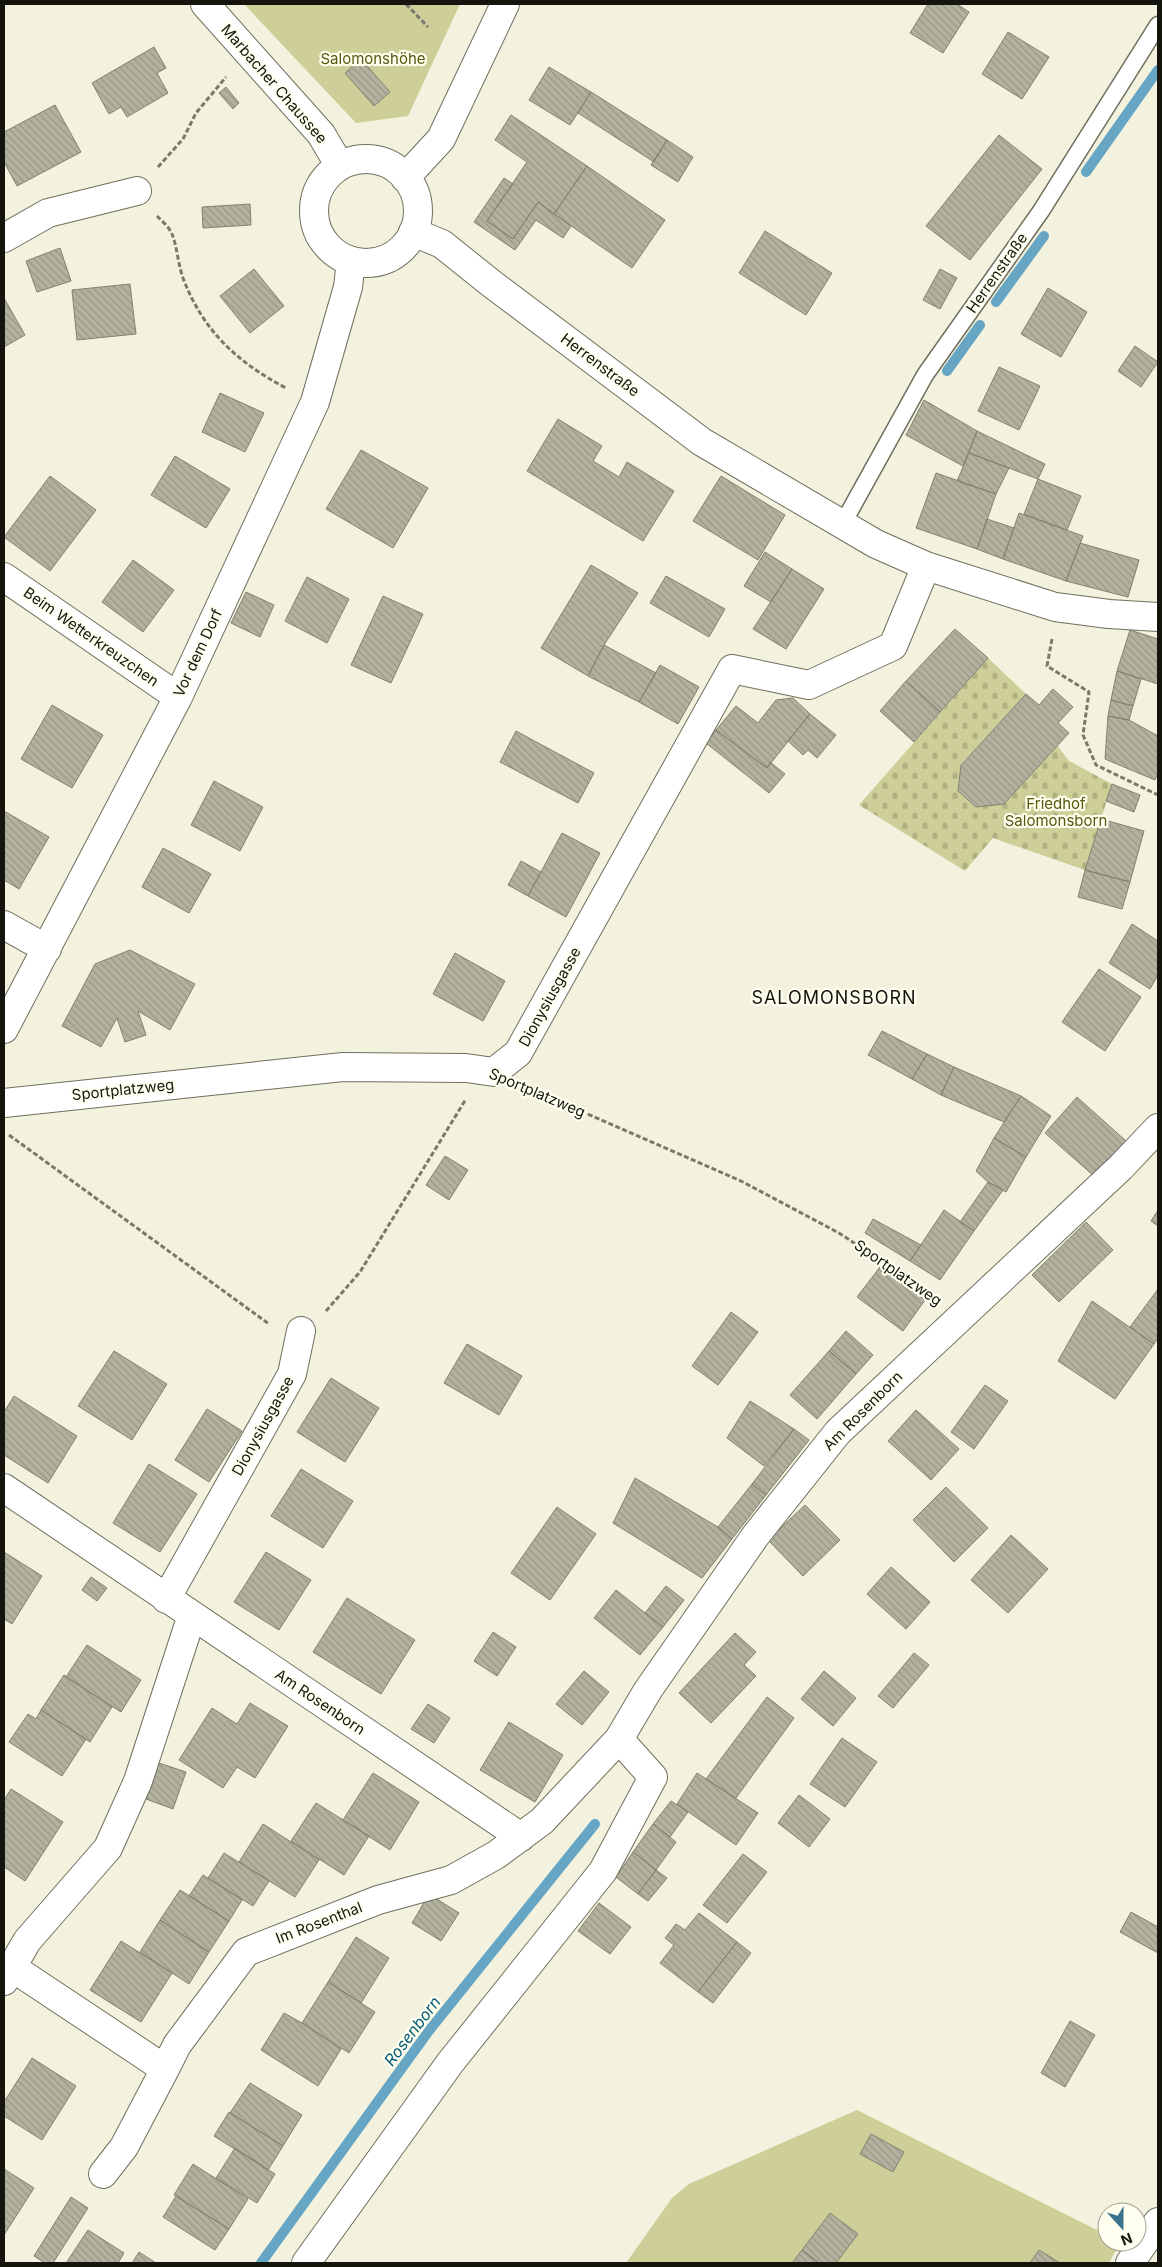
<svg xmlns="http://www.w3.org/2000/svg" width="1162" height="2267" viewBox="0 0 1162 2267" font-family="Inter,sans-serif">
	<defs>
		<pattern id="cemetery-stones" width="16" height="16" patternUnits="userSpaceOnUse" patternTransform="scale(1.25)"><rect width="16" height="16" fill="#cece98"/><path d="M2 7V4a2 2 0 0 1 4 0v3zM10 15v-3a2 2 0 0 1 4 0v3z" fill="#b0b082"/></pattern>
		<pattern id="building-back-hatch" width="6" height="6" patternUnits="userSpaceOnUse" patternTransform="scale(1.25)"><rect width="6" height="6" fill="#b2b29f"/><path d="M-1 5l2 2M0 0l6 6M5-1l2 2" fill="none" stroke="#989888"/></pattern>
	</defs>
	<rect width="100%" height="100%" fill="#f2f2de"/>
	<!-- green -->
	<path fill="#cece98" d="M244,4h216l-52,112 -52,7z
		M857,2110l250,125v7h13l-11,21h-483l46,-65 17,-14z"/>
	<!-- cemetery -->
	<path fill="url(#cemetery-stones)" d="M988,658l38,36 -65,70 -2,27 17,16 28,-3 53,-59 12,16 43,23 -27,86 -92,-32 -28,33 -106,-66z"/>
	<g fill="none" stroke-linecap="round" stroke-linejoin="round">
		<!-- stream -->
		<path stroke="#67a5c4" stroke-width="10" d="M1086,172l72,-102
			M996,302l48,-66
			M947,371l33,-46
			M261,2263l167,-231 167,-208"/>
	</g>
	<!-- building -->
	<path fill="url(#building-back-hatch)" stroke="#828270" d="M928,4h29l12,8 -26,41 -33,-20z
		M1008,32l41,25 -27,42 -40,-25z
		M154,47l12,21 -9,5 11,20 -41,24 -6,-10 -12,7 -17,-31z
		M361,59l29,33 -16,14 -29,-33z
		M549,67l42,25 -21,33 -41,-25z
		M226,87l13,16 -6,6 -14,-16z
		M591,92l76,48 -13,22 -76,-49z
		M55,105l26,47 -64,34 -13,-24v-30z
		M511,115l76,51 -33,48 -16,-12 -25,37 -26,-18 40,-59 -32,-22z
		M999,135l43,34 -72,91 -44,-34z
		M667,140l26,17 -15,25 -27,-17z
		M587,166l78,54 -33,48 -78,-54z
		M504,178l9,6 -26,37 26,18 25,-37 33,24 -8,12 -27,-18 -21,30 -41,-28z
		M250,204l1,21 -48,3 -1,-21z
		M765,231l67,42 -26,42 -67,-42z
		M60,248l11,33 -34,11 -11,-31z
		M254,269l30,37 -34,27 -30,-37z
		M940,269l17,9 -17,31 -17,-9z
		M130,284l6,50 -59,6 -5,-50z
		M1048,288l39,24 -26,45 -40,-23z
		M4,298l21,37 -21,12z
		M1135,346l23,16 -17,25 -23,-16z
		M999,367l41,19 -21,44 -41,-19z
		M220,393l44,20 -19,39 -43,-20z
		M924,400l53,31 -14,35 -57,-31z
		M558,419l44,27 -9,15 26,16 8,-15 47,29 -31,50 -116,-70z
		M977,431l68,33 -7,15 -69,-26z
		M361,450l67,38 -35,60 -67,-39z
		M969,453l40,15 -13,26 -39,-13z
		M175,456l55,33 -24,39 -55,-33z
		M936,473l60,21 -19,55 -61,-21z
		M50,476l46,34 -46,61 -46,-34z
		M721,476l64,39 -27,45 -65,-39z
		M1038,479l43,17 -14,34 -43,-16z
		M1019,513l64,23 -17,45 -63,-22z
		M987,519l27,9 -11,31 -26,-10z
		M1080,543l59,17 -11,37 -62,-16z
		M765,552l27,17 -21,33 -27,-16z
		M133,560l41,30 -31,42 -41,-30z
		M591,565l47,28 -34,52 -16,31 -47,-28z
		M792,569l32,20 -38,60 -33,-20z
		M666,576l59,33 -16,28 -59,-34z
		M307,577l42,22 -22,44 -42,-22z
		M246,592l28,13 -14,32 -29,-14z
		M383,596l40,18 -32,69 -40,-18z
		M955,629l33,29 -48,54 -34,-31z
		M1130,630l28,9v45l-41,-13z
		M604,645l52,28 -17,29 -51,-26z
		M660,665l39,22 -21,37 -39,-22z
		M1117,671l24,8 -8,27 -22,-6z
		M906,681l34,31 -26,30 -34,-31z
		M1053,689l20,18 -15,16 11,10 -65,71 -28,3 -18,-16 3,-26 65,-71 13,11z
		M793,698l17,16 -43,54 -51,-38 20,-24 22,17 18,-23z
		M1111,700l22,6 -4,14 -21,-4z
		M52,705l51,30 -31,53 -51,-29z
		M810,714l26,21 -19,23 -9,-8 -5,5 -15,-14z
		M1108,716l21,4 29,16v37l-3,7 -50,-21z
		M716,730l51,38 3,-6 15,12 -16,19 -63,-50z
		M516,731l78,42 -16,30 -78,-41z
		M214,781l49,26 -23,44 -49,-26z
		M1112,784l28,11 -6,17 -28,-11z
		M4,811l45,26 -30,52 -15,-9z
		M1101,819l43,12 -14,51 -45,-12z
		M562,833l38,20 -34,64 -38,-21z
		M163,848l48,26 -22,39 -47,-26z
		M521,861l20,11 -13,24 -20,-11z
		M1085,870l45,12 -8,27 -44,-12z
		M1132,924l26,17v34l-8,14 -41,-26z
		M130,950l65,34 -25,46 -32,-19 8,24 -21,7 -8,-24 -16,29 -39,-21 33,-62z
		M455,953l50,28 -22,40 -50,-27z
		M1099,969l42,28 -36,54 -43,-29z
		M882,1031l45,23 -15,25 -44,-24z
		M927,1054l27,13 -13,28 -29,-16z
		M954,1067l67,29 -17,26 -63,-27z
		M1021,1096l30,20 -25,41 -32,-19z
		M1077,1097l49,44 -32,35 -49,-43z
		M994,1138l32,19 -20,35 -18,-10 -12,-11z
		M445,1156l23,14 -19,30 -23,-15z
		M988,1182l15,8 -29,41 -14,-9z
		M944,1210l30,21 -34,49 -30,-19z
		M1158,1210v16l-7,-5z
		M873,1219l48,26 -11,16 -45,-28z
		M1086,1222l27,28 -54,52 -27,-27z
		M880,1267l45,33 -22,31 -46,-34z
		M1158,1289v49l-4,6 -24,-17z
		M1092,1301l62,43 -39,55 -57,-38z
		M731,1312l27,20 -40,53 -26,-19z
		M846,1331l27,24 -17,19 -27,-23z
		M467,1344l55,32 -23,39 -55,-32z
		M114,1351l53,33 -35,56 -54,-34z
		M829,1351l27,23 -39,45 -27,-24z
		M331,1378l48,30 -34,54 -48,-30z
		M985,1385l23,16 -34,48 -23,-17z
		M14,1396l63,40 -29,47 -44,-28v-43z
		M750,1401l44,28 -30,37 -37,-28z
		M207,1409l35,22 -33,51 -34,-22z
		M916,1410l43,39 -28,31 -43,-39z
		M794,1429l15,11 -43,55 -14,-11z
		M149,1464l48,30 -37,58 -47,-29z
		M301,1469l52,32 -30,47 -52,-32z
		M635,1478l83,49 14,12 -30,39 -89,-55z
		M752,1484l14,11 -34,44 -14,-12z
		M946,1487l42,41 -34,34 -41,-42z
		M805,1505l35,35 -37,36 -35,-36z
		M557,1507l39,27 -46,66 -39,-27z
		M1011,1535l37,34 -40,44 -37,-33z
		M4,1552l38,24 -30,48 -8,-5z
		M266,1552l45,28 -32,50 -45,-28z
		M891,1567l39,35 -24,27 -39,-35z
		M91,1577l16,11 -10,13 -15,-11z
		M666,1586l18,14 -21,27 -18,-14z
		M616,1590l47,37 -23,28 -46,-37z
		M347,1598l68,42 -34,54 -68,-42z
		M493,1632l23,15 -19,29 -23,-15z
		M735,1633l21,19 -12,13 12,11 -45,47 -32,-30z
		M87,1645l54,35 -20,32 -55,-35z
		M914,1653l15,12 -36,43 -15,-12z
		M584,1671l25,21 -27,33 -26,-21z
		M824,1671l32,27 -23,28 -32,-27z
		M64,1675l48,32 -22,35 -49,-32z
		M767,1697l27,21 -58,80 -30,-19z
		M250,1703l38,23 -33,52 -18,-11 -14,21 -44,-28 33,-52 25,16z
		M428,1704l22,14 -16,25 -23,-14z
		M41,1710l45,29 -24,37 -53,-34 19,-28 8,5z
		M509,1722l54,33 -28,47 -55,-32z
		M842,1738l35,24 -32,45 -35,-23z
		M159,1763l27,9 -13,37 -27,-10z
		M373,1773l46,29 -29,48 -47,-30z
		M697,1773l61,40 -22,32 -59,-41z
		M11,1789l52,33 -38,59 -21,-14v-67z
		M799,1795l31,24 -21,28 -31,-24z
		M671,1801l17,11 -18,25 -17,-13z
		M316,1803l53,33 -25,39 -53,-34z
		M263,1824l56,36 -24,37 -56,-35z
		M653,1824l23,18 -20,28 -23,-18z
		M633,1852l23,18 -18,24 -22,-17z
		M224,1853l45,28 -16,25 -45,-28z
		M743,1854l24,18 -40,51 -24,-18z
		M656,1870l11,8 -19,23 -10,-7z
		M203,1875l39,25 -13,21 -40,-25z
		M180,1890l49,31 -20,31 -49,-32z
		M429,1894l30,19 -18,28 -29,-18z
		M599,1903l32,24 -21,27 -32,-23z
		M1131,1912l27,15v26l-38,-21z
		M699,1913l38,29 -39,50 -38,-29 14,-18 -9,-7 11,-14 9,6z
		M160,1920l49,32 -20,32 -49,-32z
		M356,1937l33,21 -28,45 -33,-21z
		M121,1941l51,32 -31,49 -51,-32z
		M737,1942l14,11 -38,50 -15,-11z
		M328,1982l47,30 -26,41 -47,-30z
		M284,2013l18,10 39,26 -23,37 -57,-36z
		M1070,2021l25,14 -30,52 -24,-14z
		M32,2058l44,28 -34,54 -38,-24v-14z
		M250,2083l52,32 -19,31 -53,-33z
		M229,2112l54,34 -15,24 -54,-34z
		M871,2134l33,18 -11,20 -33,-18z
		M235,2148l40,26 -18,29 -41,-25z
		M193,2164l55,35 -19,30 -55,-34z
		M4,2169l30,19 -30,47z
		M176,2196l53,33 -14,21 -52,-33z
		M71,2197l17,11 -35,55h-8l-11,-7z
		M830,2213l28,21 -22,29h-17l-17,-13z
		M88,2230l36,23 -6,10h-52z
		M802,2250l17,13h-27z
		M1039,2250l21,13h-30z
		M139,2252l17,11h-24z"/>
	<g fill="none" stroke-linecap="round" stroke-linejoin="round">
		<!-- lane casing -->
		<g stroke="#6f6f5e" stroke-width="19">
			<path id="lane" d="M842,525l83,-150 116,-164 117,-186"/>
		</g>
		<!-- street casing -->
		<g stroke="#6f6f5e" stroke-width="30">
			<path id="street" d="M413,232l29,12 50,40 210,158 174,102 50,22 129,41 54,7 49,3
				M4,238l44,-25 89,-22
				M4,577l174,120
				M4,925l43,24
				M4,1029l174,-332 137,-295 33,-115 3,-26
				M4,1103l339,-36 123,1 28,4 24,-19 214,-384 77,16 84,-39 33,-80
				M4,1488l517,349
				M166,1599l126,-225 9,-43
				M13,1968l152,101 12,-24 69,-93 132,-52 73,-20 45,-25 46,-34 77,-82
				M4,1981l23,-40 81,-93 30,-67 54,-166
				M103,2174l21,-27 41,-78
				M306,2263l144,-200 153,-192 50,-94 -34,-38 29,-49 108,-155 82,-103 283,-265 37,-39
				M1130,2263l28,-41"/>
		</g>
		<!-- secondary casing -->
		<g stroke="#6f6f5e" stroke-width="30">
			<path id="secondary" d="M205,4l116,130 19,32
				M314 211a52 52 0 1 1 104 0a52 52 0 1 1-104 0Z
				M405,178l36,-39 64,-135"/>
		</g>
		<!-- path -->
		<path stroke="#79796c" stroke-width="3" stroke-dasharray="5 2.5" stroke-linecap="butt" d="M406,4l22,23
			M158,167l25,-28 13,-26 30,-36
			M157,216c5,5 12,11 15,18 5,12 6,30 11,44 20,53 54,84 103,110
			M1052,639l-5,27 42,26 -6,43 13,30 62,30
			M526,1087l217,95 96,51 97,64
			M9,1135l260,189
			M326,1311l34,-39 106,-173"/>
		<!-- lane -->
		<use href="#lane" stroke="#fff" stroke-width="16"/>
		<!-- street -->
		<use href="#street" stroke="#fff" stroke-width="28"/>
		<!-- secondary -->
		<use href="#secondary" stroke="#fff" stroke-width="28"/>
	</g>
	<g text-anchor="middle" stroke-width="4.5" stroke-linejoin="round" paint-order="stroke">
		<!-- park labels -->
		<g font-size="15" fill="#5a5711" stroke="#ffffef">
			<text x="373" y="64">Salomonshöhe</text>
			<text x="1056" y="809">Friedhof<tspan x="1056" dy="17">Salomonsborn</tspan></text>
		</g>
		<!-- street labels -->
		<g font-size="15" fill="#15150e" stroke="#ffffef">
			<text transform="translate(274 84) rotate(49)" y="5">Marbacher Chaussee</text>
			<text transform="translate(997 273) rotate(-55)" y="5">Herrenstraße</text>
			<text transform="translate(600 365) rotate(37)" y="5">Herrenstraße</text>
			<text transform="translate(91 637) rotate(35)" y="5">Beim Wetterkreuzchen</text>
			<text transform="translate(198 653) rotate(-65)" y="5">Vor dem Dorf</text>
			<text transform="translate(550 997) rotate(-61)" y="5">Dionysiusgasse</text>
			<text transform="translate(123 1090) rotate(-6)" y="5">Sportplatzweg</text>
			<text transform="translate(537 1093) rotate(23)" y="5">Sportplatzweg</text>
			<text transform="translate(898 1273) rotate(35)" y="5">Sportplatzweg</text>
			<text transform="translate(863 1411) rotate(-45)" y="5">Am Rosenborn</text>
			<text transform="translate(263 1426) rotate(-61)" y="5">Dionysiusgasse</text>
			<text transform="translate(320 1702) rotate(34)" y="5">Am Rosenborn</text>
			<text transform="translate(319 1923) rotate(-21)" y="5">Im Rosenthal</text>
		</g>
		<!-- water labels -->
		<g font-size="16" font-style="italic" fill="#035979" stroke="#ffffef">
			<text transform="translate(412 2031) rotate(-53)" y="6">Rosenborn</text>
		</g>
		<!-- quarter labels -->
		<g font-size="18" letter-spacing="1" fill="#15150e" stroke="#ffffef">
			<text x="834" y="1004">SALOMONSBORN</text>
		</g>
	</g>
	<!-- border -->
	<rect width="1162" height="2267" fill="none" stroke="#15150e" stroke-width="10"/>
	<!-- north arrow -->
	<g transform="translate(1122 2227) rotate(159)"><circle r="24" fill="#ffffef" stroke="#a1a195"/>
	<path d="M0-4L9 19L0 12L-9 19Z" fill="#3a718c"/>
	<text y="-8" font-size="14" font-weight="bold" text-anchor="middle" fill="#15150e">N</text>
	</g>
</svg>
